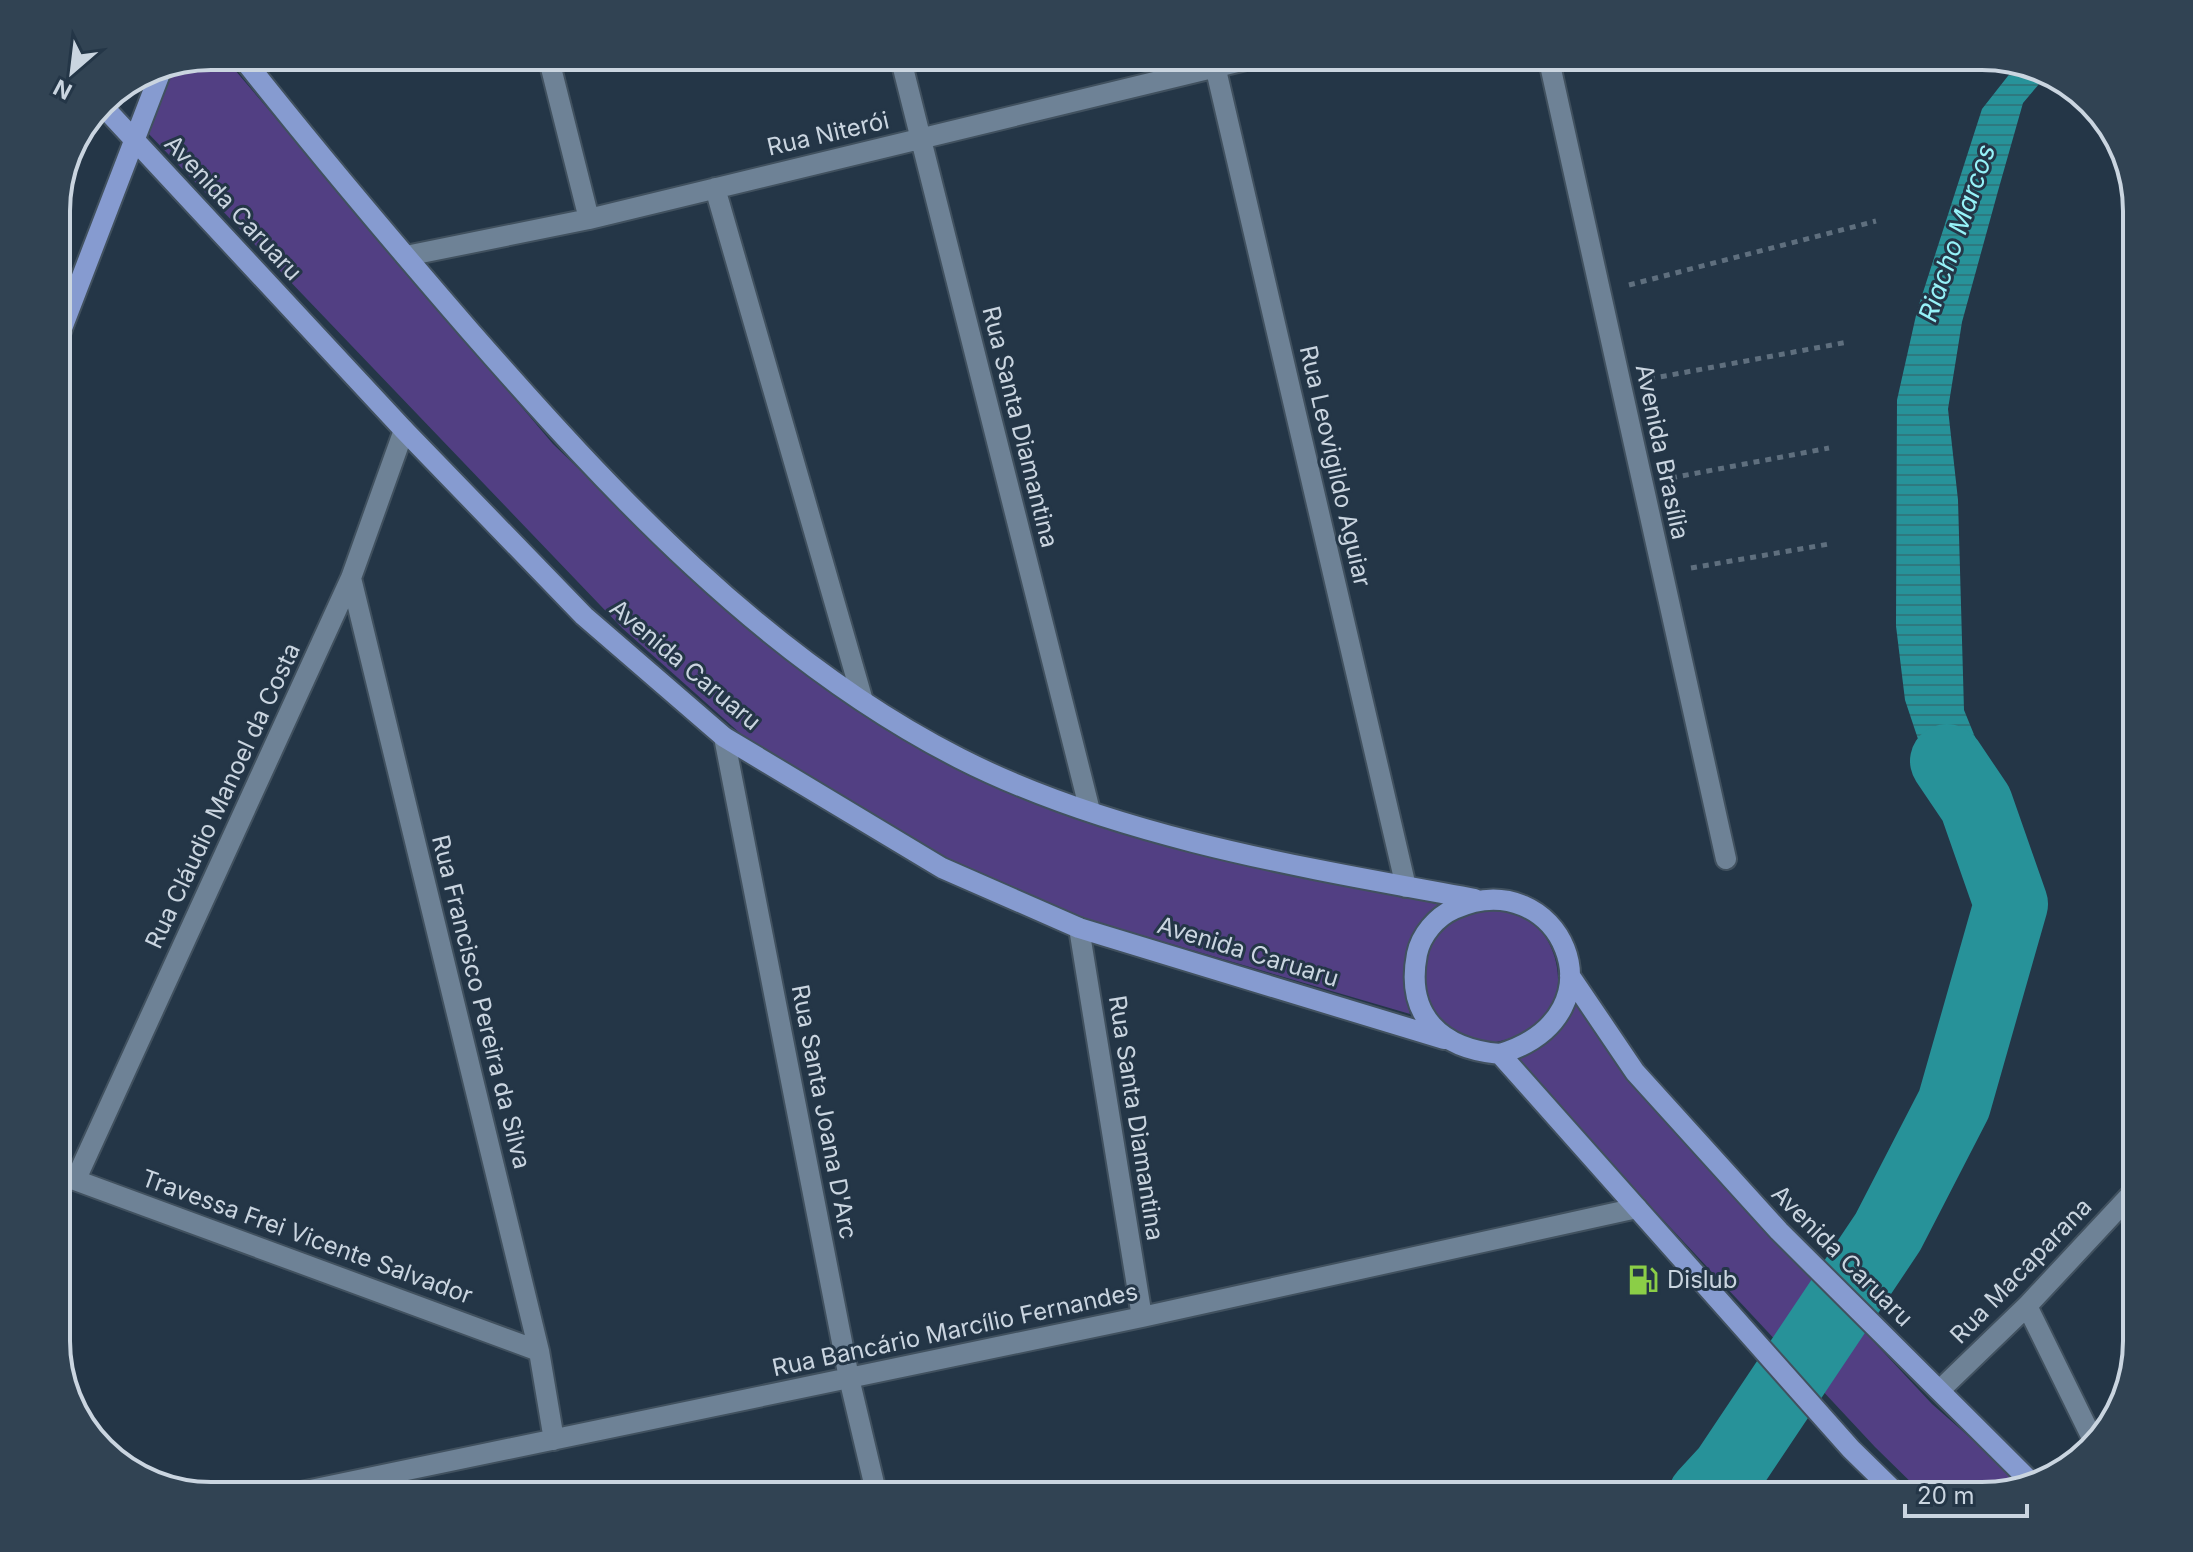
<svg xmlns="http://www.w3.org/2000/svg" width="2193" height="1552" viewBox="0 0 2193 1552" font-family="Inter,sans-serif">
	<defs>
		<pattern id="water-rules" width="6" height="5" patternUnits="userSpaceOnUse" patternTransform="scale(2)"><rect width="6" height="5" fill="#279299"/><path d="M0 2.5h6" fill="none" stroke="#2e797f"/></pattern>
	</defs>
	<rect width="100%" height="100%" fill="#243647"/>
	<!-- grass -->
	<path fill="#523f83" d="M211,56h12l330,388 122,118 210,163 311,125 245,55 -28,32 -8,57 5,20 -324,-95 -164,-71 -162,-97 -138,-123 -475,-496 24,-61z
		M1497,905c9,4 21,6 29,11 32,24 42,69 21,103 -6,9 -22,13 -32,17 -72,33 -125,-59 -74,-110 14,-14 38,-18 56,-21z
		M1574,997l68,97 290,310 93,82 -43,10h-57l-50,-49 -345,-370 -15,-18c38,-16 43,-24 59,-62z"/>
	<!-- water -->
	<path fill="url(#water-rules)" d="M2015,67l30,10 -22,26 -25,88 -36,131 -14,87 10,91 6,210 53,130 -51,18 -21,-38 -40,-120 -9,-74 1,-226 20,-89 65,-202z"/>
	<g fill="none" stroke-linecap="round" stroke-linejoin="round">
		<!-- river -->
		<path stroke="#279299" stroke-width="74" d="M1705,1496l23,-25 160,-239 66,-128 57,-200 -35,-100 -29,-43"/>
		<!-- minor casing -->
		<g stroke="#41515f" stroke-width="24">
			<path id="minor" d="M548,56l41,163
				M900,56l190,755
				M1548,56l178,803
				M1213,57l193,830
				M715,188l148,513
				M406,256l183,-37 673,-163
				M351,578l188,773 15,89
				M724,737l125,641 28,118
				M1079,928l63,389
				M56,1173l483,178
				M76,1179l275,-601 53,-148
				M2027,1306l68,138
				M1940,1390l87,-84 110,-118
				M282,1496l860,-179 495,-109"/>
		</g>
		<!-- major casing -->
		<g stroke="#41515f" stroke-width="24">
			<path id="major" d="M241,56c74,94 151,185 229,275 141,161 295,328 489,427 155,79 346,110 516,141
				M101,104l303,326 180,186 140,121 218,131 137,60 365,111
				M56,344l103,-268
				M1570,976l65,96 144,159 254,253
				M1500,1054c130,-40 58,-193 -46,-145 -18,8 -33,26 -37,45 -12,62 24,95 83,100l351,395 48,47"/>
		</g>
		<!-- highway casing -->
		<g stroke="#41515f" stroke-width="28">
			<path id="highway" d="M71,145l2,-4"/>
		</g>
		<!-- path -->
		<path stroke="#5f6f7e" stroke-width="5" stroke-dasharray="6 6" stroke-linecap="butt" d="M1629,285l247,-64
			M1649,379l199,-37
			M1671,478l158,-30
			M1691,568l138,-24"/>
		<!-- minor -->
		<use href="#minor" stroke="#6e8296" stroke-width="20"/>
		<!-- major -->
		<use href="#major" stroke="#869bd0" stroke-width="20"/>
		<!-- highway -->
		<use href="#highway" stroke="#96acf7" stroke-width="24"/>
	</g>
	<!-- icons -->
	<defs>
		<g id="fuel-bare" transform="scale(2.4)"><path d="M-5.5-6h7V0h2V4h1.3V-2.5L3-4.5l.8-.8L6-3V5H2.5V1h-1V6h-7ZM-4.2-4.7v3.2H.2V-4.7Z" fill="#8bce47" stroke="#243647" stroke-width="2.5" paint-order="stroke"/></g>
	</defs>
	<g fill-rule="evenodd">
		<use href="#fuel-bare" x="1643" y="1280"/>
	</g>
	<g text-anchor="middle" stroke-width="6" stroke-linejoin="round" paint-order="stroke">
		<!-- street labels -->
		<g font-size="24" fill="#cad5e0" stroke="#243647">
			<text transform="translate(828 134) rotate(-13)" y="8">Rua Niterói</text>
			<text transform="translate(233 208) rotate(47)" y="8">Avenida Caruaru</text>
			<text transform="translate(1020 427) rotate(76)" y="8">Rua Santa Diamantina</text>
			<text transform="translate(1662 452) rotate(78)" y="8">Avenida Brasília</text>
			<text transform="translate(1335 466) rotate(77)" y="8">Rua Leovigildo Aguiar</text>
			<text transform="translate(685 665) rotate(40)" y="8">Avenida Caruaru</text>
			<text transform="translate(223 796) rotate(-65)" y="8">Rua Cláudio Manoel da Costa</text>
			<text transform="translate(1248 952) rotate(17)" y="8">Avenida Caruaru</text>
			<text transform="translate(481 1002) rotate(76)" y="8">Rua Francisco Pereira da Silva</text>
			<text transform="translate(824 1112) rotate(79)" y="8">Rua Santa Joana D'Arc</text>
			<text transform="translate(1136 1118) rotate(81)" y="8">Rua Santa Diamantina</text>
			<text transform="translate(307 1237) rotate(20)" y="8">Travessa Frei Vicente Salvador</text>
			<text transform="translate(1842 1256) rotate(45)" y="8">Avenida Caruaru</text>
			<text transform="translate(2021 1271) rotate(-46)" y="8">Rua Macaparana</text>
			<text transform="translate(955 1330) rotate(-12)" y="8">Rua Bancário Marcílio Fernandes</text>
		</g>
		<!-- poi labels -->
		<g font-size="24" fill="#cad5e0" stroke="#243647" text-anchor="start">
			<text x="1667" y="1288">Dislub</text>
		</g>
		<!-- water labels -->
		<g font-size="26" font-style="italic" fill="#96f2f8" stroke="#243647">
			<text transform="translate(1957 233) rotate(-71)" y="9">Riacho Marcos</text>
		</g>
	</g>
	<!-- crop -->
	<path d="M0 0H2193V1552H0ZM211 70H1982A141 141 0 0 1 2123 211V1341A141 141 0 0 1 1982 1482H211A141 141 0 0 1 70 1341V211A141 141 0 0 1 211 70Z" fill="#314353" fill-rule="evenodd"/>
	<path fill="none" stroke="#cad5e0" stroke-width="4" d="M211 70H1982A141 141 0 0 1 2123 211V1341A141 141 0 0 1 1982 1482H211A141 141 0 0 1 70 1341V211A141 141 0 0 1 211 70Z"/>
	<!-- north arrow -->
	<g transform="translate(72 72) rotate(208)" stroke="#243647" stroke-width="6" paint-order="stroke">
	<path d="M0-6L14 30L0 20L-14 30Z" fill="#cad5e0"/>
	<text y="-12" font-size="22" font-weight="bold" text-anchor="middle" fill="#cad5e0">N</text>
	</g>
	<!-- scale -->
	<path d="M1905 1504v12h122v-12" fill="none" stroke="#cad5e0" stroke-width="4"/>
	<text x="1917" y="1504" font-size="24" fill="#cad5e0" stroke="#243647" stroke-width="6" paint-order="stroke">20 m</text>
</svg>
